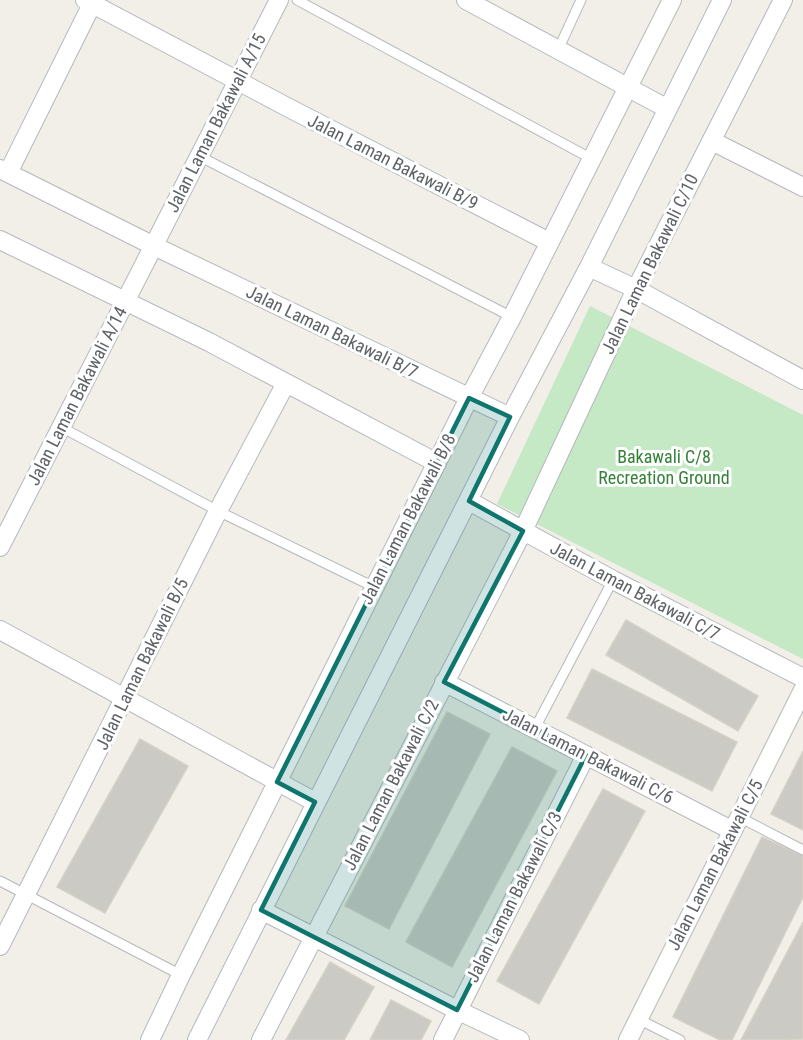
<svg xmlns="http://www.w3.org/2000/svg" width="803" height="1040" viewBox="0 0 803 1040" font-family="'Roboto Condensed',sans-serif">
	<rect width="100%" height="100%" fill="#f1efe8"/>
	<!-- green -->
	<path fill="#c5e8c5" d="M590,306l213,109v244l-306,-155z"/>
	<!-- building -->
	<path fill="#cccac5" stroke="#d6d1c6" stroke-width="1.5" d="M626,620l132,76 -20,35 -132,-76z
		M592,669l145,73 -25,49 -145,-73z
		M447,712l43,22 -101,195 -44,-23z
		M140,739l48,27 -83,147 -48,-26z
		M512,747l45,24 -105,196 -46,-25z
		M803,751v79l-32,-16z
		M603,789l42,22 -106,193 -42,-23z
		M762,837l41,19v41l-71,143h-12l-47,-23z
		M803,922v117l-62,1z
		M330,962l44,25 -30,53h-58z
		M391,1000l40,21 -10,19h-51z"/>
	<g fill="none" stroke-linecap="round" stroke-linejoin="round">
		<!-- lane casing -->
		<g stroke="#b5b8bc" stroke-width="11">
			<path id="lane" d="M297,0l295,159
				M558,50l23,-50
				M199,156l313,161
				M61,427l157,84 156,76
				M535,728l78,-148
				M739,817l64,33
				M0,881l181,94
				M638,1019l42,21"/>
		</g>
		<!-- street casing -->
		<g stroke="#b5b8bc" stroke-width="20">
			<path id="street" d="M85,0l204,108 260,134
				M466,0l200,108
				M712,141l91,46
				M0,169l154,77 356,171
				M8,173l86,-173
				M0,240l209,102 228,121
				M589,267l47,22 167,91
				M469,501l144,79 190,98
				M0,547l279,-547
				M0,630l315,172
				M444,682l289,149
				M261,910l196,100 63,30
				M0,946l218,-435 68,-128
				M150,1040l31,-65 288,-577 43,-81 160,-317
				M197,1040l313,-623 79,-150 133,-267
				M261,1040l262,-509 113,-242 147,-289
				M443,1040l143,-285
				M628,1040l175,-350"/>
		</g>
		<!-- lane -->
		<use href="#lane" stroke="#fff" stroke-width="9"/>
		<!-- street -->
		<use href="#street" stroke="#fff" stroke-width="18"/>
	</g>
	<!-- marked area -->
	<path fill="#0f766e" fill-opacity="0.2" stroke="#0f766e" stroke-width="4.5" stroke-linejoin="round" d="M469,398l41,19 -41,84 54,30 -79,151 142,73 -129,255 -196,-100 54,-108 -38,-20z"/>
	<g text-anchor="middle" stroke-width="6" stroke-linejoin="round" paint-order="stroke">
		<!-- street labels -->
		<g font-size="18" fill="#5f6368" stroke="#fff">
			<text transform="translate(216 123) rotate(-63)" y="6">Jalan Laman Bakawali A/15</text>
			<text transform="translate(393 162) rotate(27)" y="6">Jalan Laman Bakawali B/9</text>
			<text transform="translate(650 264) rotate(-64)" y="6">Jalan Laman Bakawali C/10</text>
			<text transform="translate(332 332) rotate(26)" y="6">Jalan Laman Bakawali B/7</text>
			<text transform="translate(77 396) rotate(-63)" y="6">Jalan Laman Bakawali A/14</text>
			<text transform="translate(408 519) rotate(-63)" y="6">Jalan Laman Bakawali B/8</text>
			<text transform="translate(635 591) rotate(28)" y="6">Jalan Laman Bakawali C/7</text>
			<text transform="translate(142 664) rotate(-64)" y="6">Jalan Laman Bakawali B/5</text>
			<text transform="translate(588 756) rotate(27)" y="6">Jalan Laman Bakawali C/6</text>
			<text transform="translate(391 785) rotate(-63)" y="6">Jalan Laman Bakawali C/2</text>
			<text transform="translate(715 865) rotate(-63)" y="6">Jalan Laman Bakawali C/5</text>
			<text transform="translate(514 897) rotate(-63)" y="6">Jalan Laman Bakawali C/3</text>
		</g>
		<!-- park labels -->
		<g font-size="18" fill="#348238" stroke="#fff">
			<text x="664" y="463">Bakawali C/8<tspan x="664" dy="21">Recreation Ground</tspan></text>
		</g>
	</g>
</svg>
